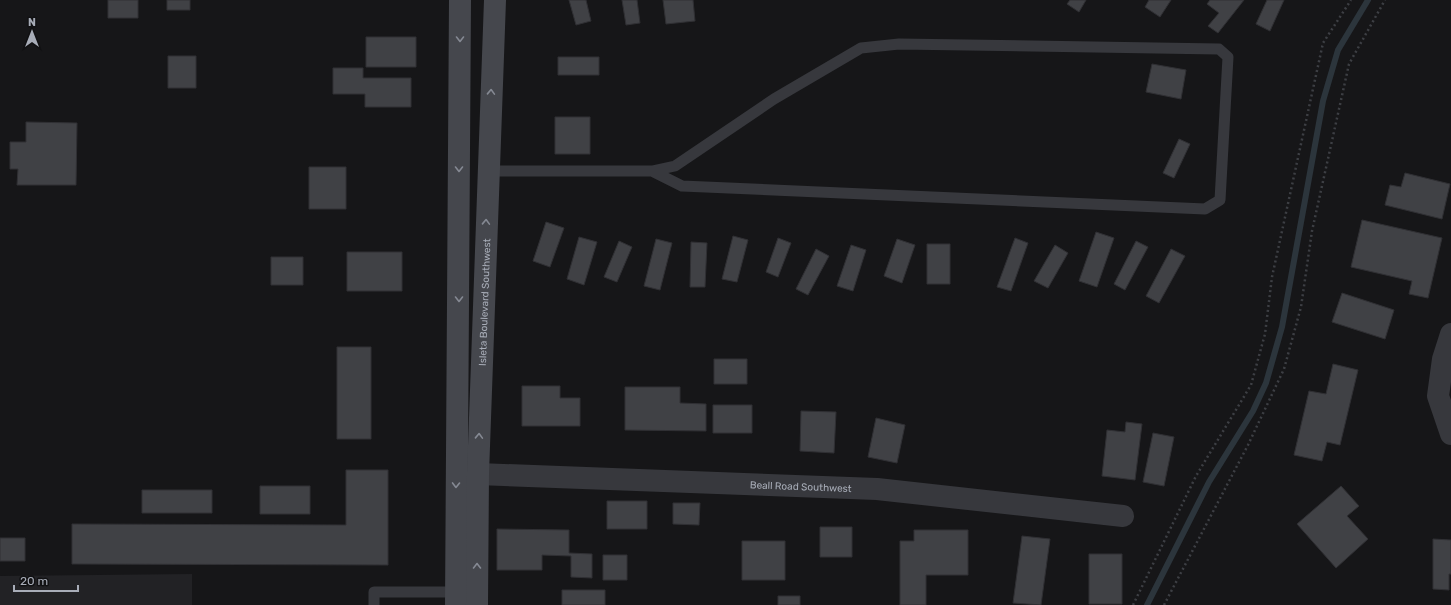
<svg xmlns="http://www.w3.org/2000/svg" width="1451" height="605" viewBox="0 0 1451 605" font-family="Rubik,sans-serif">
	<rect width="100%" height="100%" fill="#161618"/>
	<!-- built -->
	<path fill="#222225" d="M192,574v31h-192v-29z"/>
	<g fill="none" stroke-linecap="round" stroke-linejoin="round">
		<!-- stream -->
		<path stroke="#2c353c" stroke-width="6" d="M1147,605l62,-123 44,-71 13,-28 16,-56 41,-226 15,-51 30,-50"/>
	</g>
	<!-- building -->
	<path fill="#404145" stroke="#303034" d="M108,0h30v18h-30z
		M167,0h23v10h-23z
		M569,0h17l5,21 -15,4z
		M622,0h15l3,23 -14,2z
		M663,0h30l2,21 -29,3z
		M1070,0h16l-7,12 -12,-8z
		M1149,0h22l-11,17 -15,-10z
		M1210,0h34l-26,33 -10,-7 11,-13 -12,-9z
		M1267,0h17l-14,31 -14,-7z
		M366,37h50v30h-50z
		M168,56h28v32h-28z
		M558,57h41v18h-41z
		M1152,64l34,6 -5,29 -35,-7z
		M333,68h30v10h48v29h-46v-13h-32z
		M555,117h35v37h-35z
		M26,122l51,1 -1,62h-59l1,-16h-8v-27h16z
		M1179,139l11,5 -16,34 -11,-5z
		M309,167h37v42h-37z
		M1405,173l45,11 -8,35 -57,-14 5,-20 11,2z
		M1362,220l80,18 -14,60 -19,-4 3,-13 -61,-14z
		M546,222l18,6 -14,39 -17,-6z
		M1096,232l18,6 -17,49 -18,-6z
		M733,236l15,4 -11,42 -15,-3z
		M579,237l18,5 -13,43 -17,-6z
		M778,238l13,5 -13,34 -12,-5z
		M1015,238l13,5 -17,48 -14,-4z
		M656,239l16,4 -12,47 -16,-4z
		M897,239l18,6 -13,38 -18,-7z
		M619,241l13,6 -15,35 -13,-5z
		M1136,241l12,6 -23,43 -11,-6z
		M691,242l16,1 -2,44h-15z
		M927,244h23v40h-23z
		M851,245l15,5 -13,41 -16,-5z
		M1055,245l13,8 -20,35 -14,-7z
		M816,249l13,7 -21,39 -12,-6z
		M1171,249l14,7 -26,47 -13,-7z
		M347,252h55v39h-55z
		M271,257h32v28h-32z
		M1342,293l52,17 -9,29 -53,-17z
		M337,347h34v92h-34z
		M714,359h33v25h-33z
		M1333,364l25,6 -18,75 -13,-3 -5,19 -28,-6 15,-64 17,3z
		M522,386h38v12h20v28h-58z
		M625,387h55v16l26,1v27l-81,-1z
		M713,405h39v28h-39z
		M801,411l35,1 -2,41 -34,-2z
		M876,418l29,7 -8,38 -29,-6z
		M1126,422l16,2 -7,56 -33,-4 5,-46 18,2z
		M1153,433l21,4 -10,49 -21,-4z
		M346,470h42v95l-316,-1v-40l274,1z
		M260,486h50v28h-50z
		M1341,486l18,20 -12,10 21,23 -32,29 -39,-44z
		M142,490h70v23h-70z
		M607,501h40v28h-40z
		M673,503h27l-1,22 -26,-1z
		M820,527h32v30h-32z
		M497,529l72,1v23l23,1v24l-21,-1v-21l-29,-1v15h-45z
		M914,530h54v45h-42v30h-26v-64h14z
		M1022,536l28,3 -9,66 -28,-2z
		M0,538h25v23h-25z
		M1433,539l18,1v34h-2v16l-16,-1z
		M742,541h43v39h-43z
		M1089,554h33v50h-33z
		M603,555h24v25h-24z
		M562,590h43v15h-43z
		M778,596h22v9h-22z"/>
	<g fill="none" stroke-linecap="round" stroke-linejoin="round">
		<!-- path -->
		<path stroke="#3d3f44" stroke-width="2.5" stroke-dasharray="2 3" stroke-linecap="butt" d="M1133,605l63,-129 55,-91 14,-51 7,-57 51,-234 28,-43
			M1164,605l84,-160 36,-76 17,-62 11,-76 37,-167 36,-64"/>
		<!-- lane -->
		<path stroke="#37383d" stroke-width="11" d="M488,171h164l23,-5 99,-67 87,-51 38,-4 320,5 9,8 -8,143 -15,9 -523,-23 -30,-15
			M374,605v-13h82"/>
		<!-- street -->
		<g stroke="#37383d" stroke-width="22">
			<path d="M1451,334l-8,25 -5,37 13,38"/>
			<path id="s1" d="M478,474l399,15 246,27"/>
		</g>
		<!-- secondary -->
		<g stroke="#45474d" stroke-width="22">
			<path d="M456,605l4,-605"/>
			<path id="s2" d="M477,605l1,-131 17,-474"/>
		</g>
	</g>
	<!-- one-way arrows -->
	<defs><path id="oneway-chevron" d="M-2-3.5L2.5 0L-2 3.5" fill="none" stroke-width="1.6" stroke-linecap="round" stroke-linejoin="round"/></defs>
	<g stroke="#858993">
		<use href="#oneway-chevron" transform="translate(460 39) rotate(90)"/>
		<use href="#oneway-chevron" transform="translate(491 92) rotate(-88)"/>
		<use href="#oneway-chevron" transform="translate(459 169) rotate(90)"/>
		<use href="#oneway-chevron" transform="translate(486 222) rotate(-88)"/>
		<use href="#oneway-chevron" transform="translate(459 299) rotate(90)"/>
		<use href="#oneway-chevron" transform="translate(479 436) rotate(-88)"/>
		<use href="#oneway-chevron" transform="translate(456 485) rotate(91)"/>
		<use href="#oneway-chevron" transform="translate(477 566) rotate(-90)"/>
	</g>
	<g text-anchor="middle" stroke-width="3" stroke-linejoin="round" paint-order="stroke">
		<!-- street labels -->
		<g font-size="10" fill="#a8adb8" stroke="#111113">
			<text dy="4" stroke="none"><textPath href="#s2" startOffset="303">Isleta Boulevard Southwest</textPath></text>
			<text dy="4" stroke="none"><textPath href="#s1" startOffset="323">Beall Road Southwest</textPath></text>
		</g>
	</g>
	<!-- north arrow -->
	<g transform="translate(32 32)" stroke="#111113" stroke-width="3" paint-order="stroke">
	<path d="M0-3L7 15L0 10L-7 15Z" fill="#a8adb8"/>
	<text y="-6" font-size="11" font-weight="bold" text-anchor="middle" fill="#a8adb8">N</text>
	</g>
	<!-- scale -->
	<path d="M14 585v6h64v-6" fill="none" stroke="#a8adb8" stroke-width="2"/>
	<text x="20" y="585" font-size="12" fill="#a8adb8" stroke="#111113" stroke-width="3" paint-order="stroke">20 m</text>
</svg>
